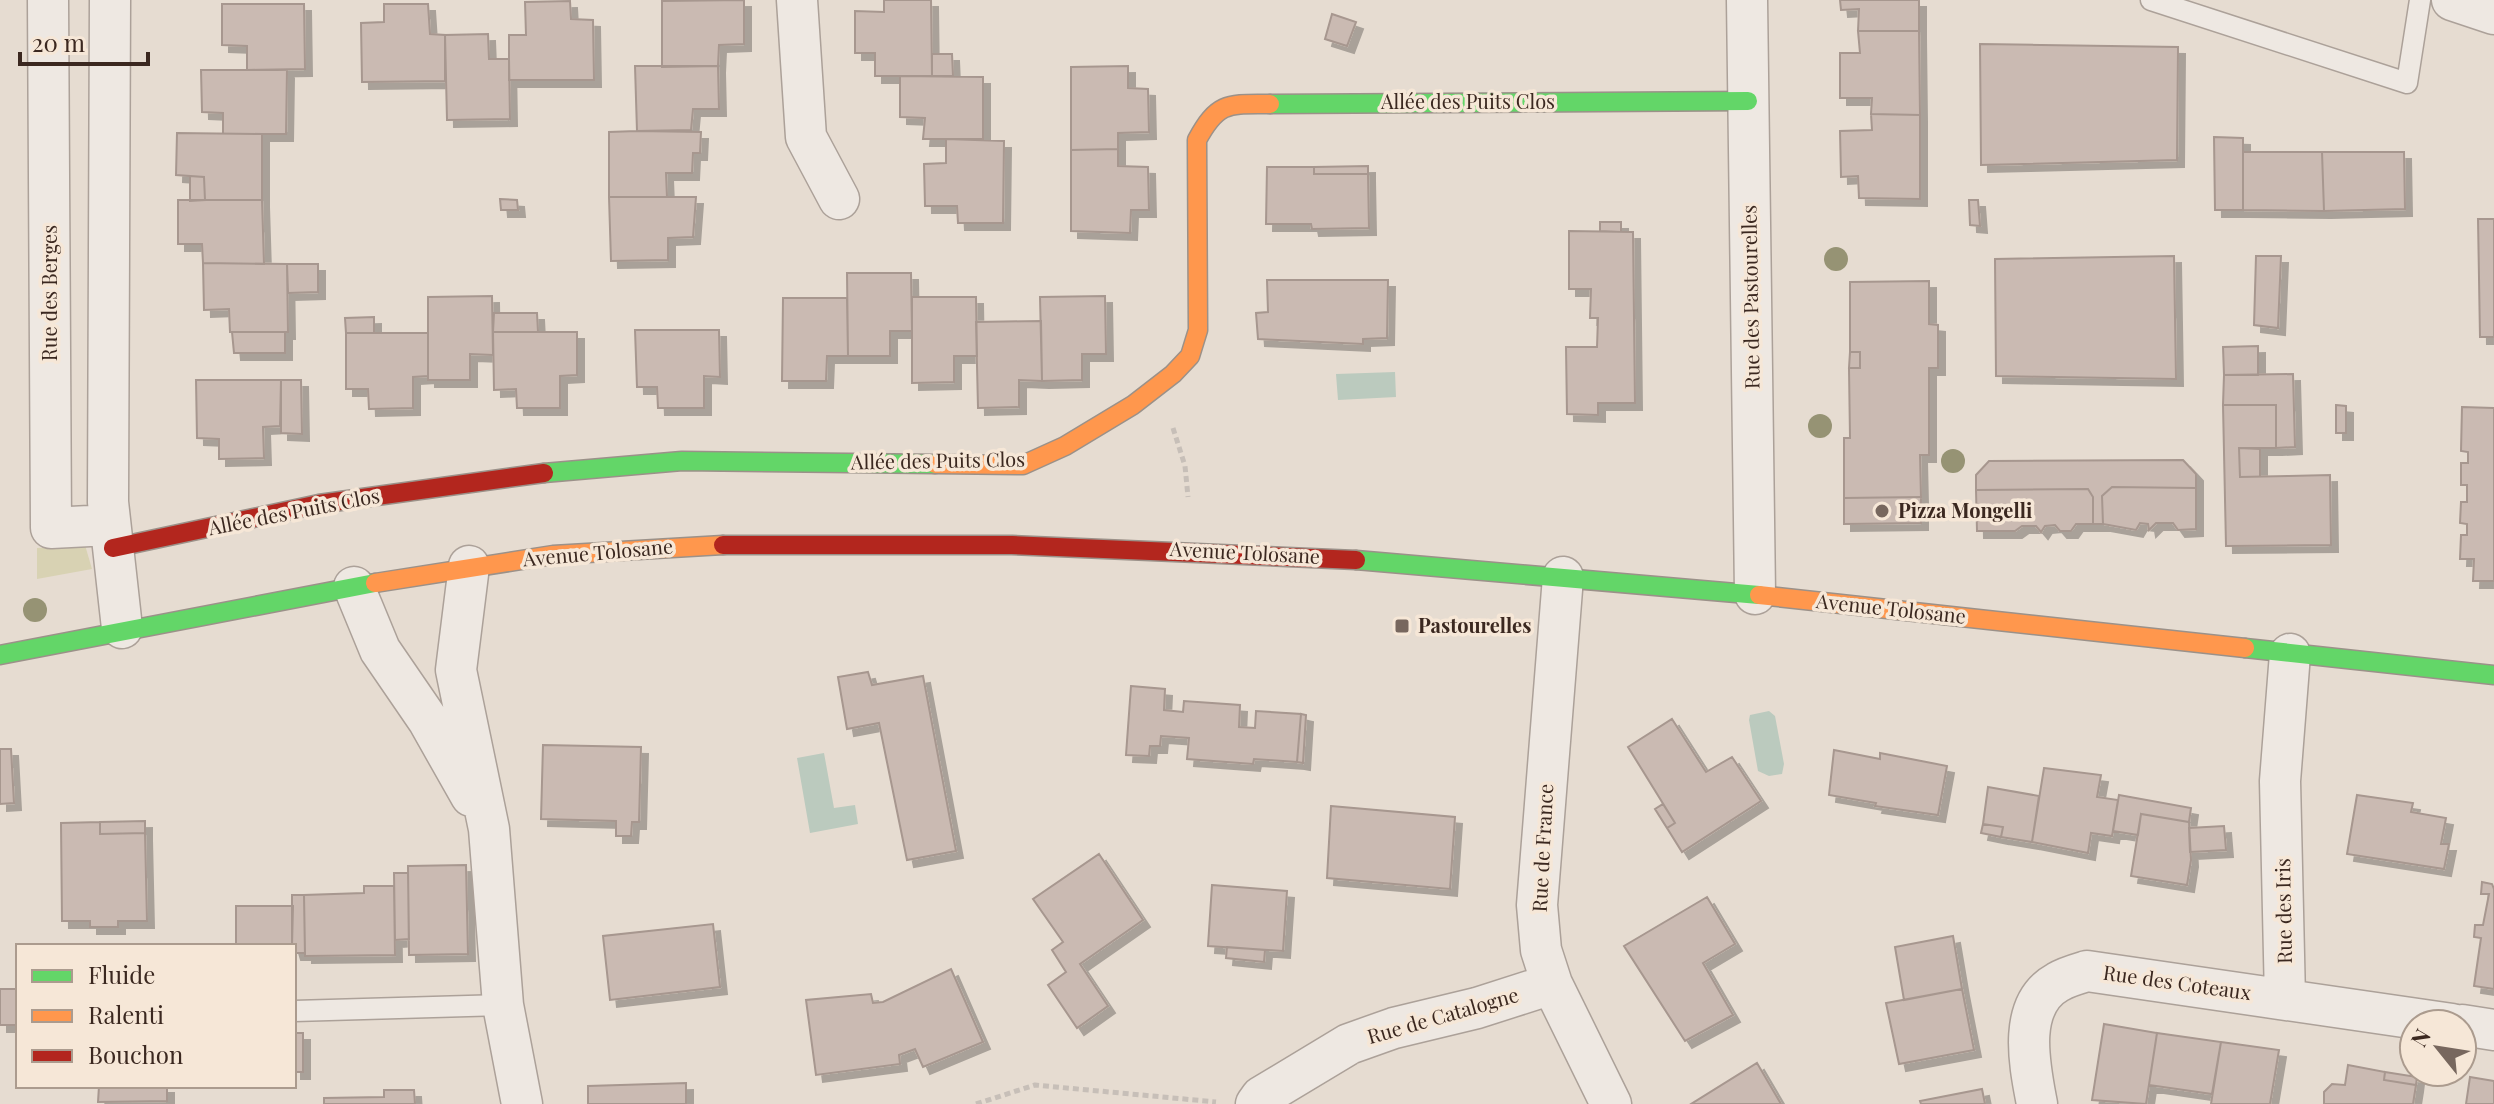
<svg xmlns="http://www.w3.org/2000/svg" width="2494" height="1104" viewBox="0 0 2494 1104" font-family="'Playfair Display',serif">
	<defs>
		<filter id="shadow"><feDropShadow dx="7" dy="7" stdDeviation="0" flood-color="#0004"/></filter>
	</defs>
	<rect width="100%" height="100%" fill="#e6dcd1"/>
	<!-- green -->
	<path fill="#d8d2b3" d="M85,545l7,24 -55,10v-31z"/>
	<!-- water -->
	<path fill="#bbcabe" d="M1395,372l1,25 -58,3 -2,-26z
		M1769,711l6,5 9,48 -2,10 -13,2 -11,-5 -9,-51 1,-5z
		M824,753l10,55 21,-3 3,19 -48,9 -13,-75z"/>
	<!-- building -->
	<path fill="#cabab2" stroke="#a7978f" stroke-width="2" filter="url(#shadow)" d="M744,0v44l-25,1 -1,21 -56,1v-66z
		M884,0h47l1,76h-57v-23h-20v-42l29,1z
		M1840,0h79v31h-61l1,-22 -18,1z
		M570,1l1,18 22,1 1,60h-85v-45h17l-1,-33z
		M222,4h82l1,65 -58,1v-24l-25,-1z
		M384,4h44l2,30 15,1v46l-83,1 -1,-59 23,-1z
		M1332,14l24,8 -9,24 -22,-7z
		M1858,31h61l1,84 -49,-1 1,-16h-32v-45h20z
		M488,34l1,25h20l1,60 -63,1 -2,-85z
		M1980,44l198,3 -1,113 -196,5z
		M932,54h20l1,22h-21z
		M635,66h83l1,43h-26l-2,21 -54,1z
		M1128,66v22l20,1 1,43 -31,1v16l-47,1v-83z
		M201,70h86l-1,64h-63v-21l-21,-1z
		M900,76l83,1v62h-60l2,-21 -25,-1z
		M1871,114l49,1v84l-61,-1 -1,-22 -17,1 -1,-46 32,-1z
		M637,131l64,1 -1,21h-7l-1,20h-26l1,24h-58v-65z
		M177,133l85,1v66h-57l-1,-23 -28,-2z
		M2214,137l29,1v72h-28z
		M946,139l58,2 -1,82h-45l-1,-17h-32l-1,-42 22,-1z
		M1118,149v17l30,1 1,43h-18l-1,23 -59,-2v-81z
		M2243,152h79l2,59 -81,-1z
		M2322,152h82l1,57 -81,2z
		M1368,166v8h-54v-7z
		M1267,167h47v7h54l1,54 -57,1 -1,-5h-45z
		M190,176l14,1 1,23 -15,1z
		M609,197h87l-3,40 -25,1v22l-57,1z
		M500,199l17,1 1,10h-17z
		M178,200h84l2,64 -61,-1 -1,-19h-24z
		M1969,200h9l2,26 -10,-1z
		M2478,219h16v118h-14z
		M1600,222h21v10l-21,-1z
		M1569,231l64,1 2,171h-37v12l-31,-1 -1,-67h31l1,-29h-8l1,-29h-22z
		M2174,256l2,123 -180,-3 -1,-117z
		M2256,256h25l-3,72 -24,-3z
		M203,263l84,1 1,68h-58l-1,-23 -25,1z
		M287,264h31v28l-30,1z
		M847,273h64l1,58h-22v25h-42z
		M1267,280h121l-1,58 -24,1v5l-105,-5 -2,-26 12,-1z
		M1929,281v43l9,1v43h-9v87h-9l1,42 -77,1v-60h6l-1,-70h11v-16h-10v-70z
		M492,296l1,59 -23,-1v26h-42v-83z
		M1105,296l1,58h-24v26l-40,1 -2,-84z
		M912,297h64l1,59h-23v26l-42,1z
		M783,298h64l1,58h-21l-1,25h-44z
		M494,313h43l1,19h-45z
		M374,317v16h-28l-1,-15z
		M1041,321l1,60 -23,-1v27l-41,1 -2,-86z
		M635,330h84l1,47 -16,-1v32h-46l-1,-21h-20z
		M232,332h53v21h-51z
		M493,332h84v43l-17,1v32h-43l-1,-19 -22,1z
		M346,333h82v43l-15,1v31l-44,1 -1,-20h-22z
		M2258,346v29h-34l-1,-28z
		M1850,352h10v16h-11z
		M2293,374l2,73 -19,1v-43h-53l1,-30z
		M196,380h85l-1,46 -17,1 1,31 -45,1v-20l-22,-1z
		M281,380h20l1,54 -21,-1z
		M2223,405h53v43h-37l1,29 90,-2 1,70 -105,1z
		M2336,405l10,1v27h-10z
		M2462,407l32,1v173h-21l1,-22h-14l1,-24h6v-11l-7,-1 1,-21h6v-17h-6v-22h7v-11l-7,-1z
		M2239,448l21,1v28h-20z
		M2183,460l13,14v14l-84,-1 -10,9 1,28h-10v-27l-5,-8 -112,1v-15l13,-14z
		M2112,487l84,1v41l-18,1 -5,-7h-17l-7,7 -1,-6 -8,-1 -4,7 -33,-6 -1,-28z
		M2088,489l5,8v27h-17l-5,7h-11l-5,-6 -10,1 -4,6 -5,-6h-14l-7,5h-38l-1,-41z
		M1921,497v26l-77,1v-26z
		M868,672l4,13 51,-9 33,175 -49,9 -28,-137 -32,6 -9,-52z
		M1131,686l34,3 -1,21 19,2 1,-11 56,4 -1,22 16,1 1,-17 45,3 -4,48 -43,-3 -1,5 -66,-5 2,-21 -28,-2 -1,10h-10l-1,10 -23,-1z
		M1301,714l5,1 -3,48 -6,-1z
		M1672,719l34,53 26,-15 29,44 -79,51 -15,-24 8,-5 -47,-76z
		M543,745l98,2 -2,75h-7l-1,14h-15v-15l-75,-2z
		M0,749h11l3,54 -14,1z
		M1834,750l46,9v-6l67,13 -9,49 -63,-9 1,-3 -47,-8z
		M2044,768l57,7 -4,22 21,3 -6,36 -21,-3 -3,20 -56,-11z
		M1988,787l51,9 -7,46 -31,-5 2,-10 -20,-3z
		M2119,795l72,13 -2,14 -48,-8 -3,21 -25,-4z
		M2357,795l56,8 -2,9 35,6 -5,26h8l-5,25 -97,-15z
		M1663,804l12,19 -8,5 -12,-19z
		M1331,806l124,11 -5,72 -123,-11z
		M2141,814l48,8 2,38 -4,25 -56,-9z
		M145,821v12l-45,1v-12z
		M100,822v12l45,-1 2,88h-29v6h-28v-6h-28l-1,-98z
		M1983,824l20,3 -2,10 -20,-4z
		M2224,826l2,24 -36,2 -1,-24z
		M1099,854l44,66 -63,44 28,42 -31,22 -29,-43 18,-13 -14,-22 11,-8 -30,-43z
		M466,865l2,89 -59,1 -1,-89z
		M394,873h14l1,66 -14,1z
		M2482,882l10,2 2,5v100l-20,-3 7,-48 -7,-1 1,-12h8l6,-31h-8z
		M1212,885l75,6 -4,60 -75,-5z
		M364,886h30l1,69 -90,1 -1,-61 60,-2z
		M292,895h12l1,58h-11l-2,-7z
		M1707,897l28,47 -32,19 30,52 -48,26 -61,-95z
		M236,906h57l-1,40h-56z
		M713,924l7,63 -110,13 -7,-64z
		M1953,936l9,53 -58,11 -9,-53z
		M1227,947l38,3 -1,12 -38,-4z
		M951,969l32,73 -60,25 -8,-18 -16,6 1,9 -84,11 -10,-75 65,-6 2,9 10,-1z
		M0,989h18v36h-18z
		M1962,989l12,61 -75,14 -13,-61z
		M2104,1024l53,9 -11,71 -54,-4z
		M294,1033h9v39h-9z
		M2157,1033l64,9 -9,52 -63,-9z
		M2221,1042l58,8 -9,54h-59z
		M1757,1063l24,41h-90z
		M2348,1065l37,7 -1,8 32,5 -3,19h-89v-12l8,-8 13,1z
		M2385,1072l32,5 -1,8 -32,-5z
		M2470,1077l24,4v23h-28z
		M686,1083v21h-98v-18z
		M99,1086h68v15l-69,1z
		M1982,1089l3,15h-64l-1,-3z
		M384,1090h30l1,14h-91v-6l60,-1z"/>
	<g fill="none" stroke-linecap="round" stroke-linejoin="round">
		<!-- lane casing -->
		<g stroke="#aca199" stroke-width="23">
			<path id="lane" d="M2151,0l256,83 13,-83
				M294,1011l209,-6"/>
		</g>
		<!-- street casing -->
		<g stroke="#aca199" stroke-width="43">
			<path id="street" d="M48,0l3,528 58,-3
				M110,0l-2,502 14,126
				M797,0l9,137 33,62
				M1747,0l8,594
				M2452,0l42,14
				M469,566l-13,104 33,159 14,176 19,99
				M1563,577l-26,328 4,45 11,34 59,120
				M354,587l26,63 48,70 43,76
				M2285,999l-5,-218 10,-127
				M2462,1025l32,5
				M1256,1104l5,-7 88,-53 45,-16 83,-20 75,-24
				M2037,1104c-7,-37 -21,-99 21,-122 8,-5 19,-8 29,-11l365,53"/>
		</g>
		<!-- fast casing -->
		<g stroke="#9b9189" stroke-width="21">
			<path id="fast" d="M1270,104l478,-3
				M544,473l138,-12 253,3
				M1356,560l403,35
				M2245,648l249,27
				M0,655l375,-72"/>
		</g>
		<!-- slow casing -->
		<g stroke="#9b9189" stroke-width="21">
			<path id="slow" d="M935,464l88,1 42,-19 68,-41 40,-31 17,-18 8,-26 -1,-190c21,-39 32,-36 73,-36
				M375,583l178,-28 170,-10
				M1759,595l486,53"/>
		</g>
		<!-- jam casing -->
		<g stroke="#9b9189" stroke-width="21">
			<path id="jam" d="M723,545h289l344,15
				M113,548l206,-44 225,-31"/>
		</g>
		<!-- path -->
		<path stroke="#c7bfb8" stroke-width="5" stroke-dasharray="6 4" stroke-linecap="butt" d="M1173,428l12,38 3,31
			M976,1104l59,-19 181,17"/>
		<!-- lane -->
		<use href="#lane" stroke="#eee8e2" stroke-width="20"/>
		<!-- street -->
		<use href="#street" stroke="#eee8e2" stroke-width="40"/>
		<!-- fast -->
		<use href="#fast" stroke="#63d668" stroke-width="18"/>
		<!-- slow -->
		<use href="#slow" stroke="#ff974d" stroke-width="18"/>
		<!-- jam -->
		<use href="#jam" stroke="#b3261e" stroke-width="18"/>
	</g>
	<!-- trees -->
	<g fill="#969374">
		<circle cx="1836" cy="259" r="12"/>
		<circle cx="1820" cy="426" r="12"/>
		<circle cx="1953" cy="461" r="12"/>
		<circle cx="35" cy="610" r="12"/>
	</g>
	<!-- markers -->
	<g fill="#77675e" stroke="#f6e7d7" stroke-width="3">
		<circle cx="1882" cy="511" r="8"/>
		<rect x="1394" y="618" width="16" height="16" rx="4"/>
	</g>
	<g text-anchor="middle" stroke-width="7" stroke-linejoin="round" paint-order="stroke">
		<!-- street labels -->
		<g font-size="20" fill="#3b2820" stroke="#f6e7d7">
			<text x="1468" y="109">Allée des Puits Clos</text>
			<text transform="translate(50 293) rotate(-90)" y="7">Rue des Berges</text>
			<text transform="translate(1751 297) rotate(-91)" y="7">Rue des Pastourelles</text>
			<text transform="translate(938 461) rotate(-1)" y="7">Allée des Puits Clos</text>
			<text transform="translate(294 512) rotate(-11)" y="7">Allée des Puits Clos</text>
			<text transform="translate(598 553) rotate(-5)" y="7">Avenue Tolosane</text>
			<text transform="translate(1245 553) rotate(3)" y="7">Avenue Tolosane</text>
			<text transform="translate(1891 609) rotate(6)" y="7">Avenue Tolosane</text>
			<text transform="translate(1543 848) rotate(-87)" y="7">Rue de France</text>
			<text transform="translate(2284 911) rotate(-91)" y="7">Rue des Iris</text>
			<text transform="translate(2177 983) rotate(8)" y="7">Rue des Coteaux</text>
			<text transform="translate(1443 1016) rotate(-16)" y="7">Rue de Catalogne</text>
		</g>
		<!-- poi labels -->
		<g font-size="20" font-weight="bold" fill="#3b2820" stroke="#f6e7d7" text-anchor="start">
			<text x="1898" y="518">Pizza Mongelli</text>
			<text x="1418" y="633">Pastourelles</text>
		</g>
	</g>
	<!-- legend -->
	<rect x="16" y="944" width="280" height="144" fill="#f6e7d7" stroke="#ab9b8e" stroke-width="2"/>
	<rect x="32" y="970" width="40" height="12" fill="#63d668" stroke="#ab9b8e" stroke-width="2"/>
	<text x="88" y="984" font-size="24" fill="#3b2820">Fluide</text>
	<rect x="32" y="1010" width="40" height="12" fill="#ff974d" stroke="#ab9b8e" stroke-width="2"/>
	<text x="88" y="1024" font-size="24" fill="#3b2820">Ralenti</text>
	<rect x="32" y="1050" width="40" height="12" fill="#b3261e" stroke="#ab9b8e" stroke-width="2"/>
	<text x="88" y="1064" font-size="24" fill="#3b2820">Bouchon</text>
	<!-- north arrow -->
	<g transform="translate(2438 1048) rotate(300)"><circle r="38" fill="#f6e7d7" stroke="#ab9b8e" stroke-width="2"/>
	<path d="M0-6L14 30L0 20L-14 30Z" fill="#77675e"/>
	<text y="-12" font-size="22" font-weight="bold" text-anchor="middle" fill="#3b2820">N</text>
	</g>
	<!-- scale -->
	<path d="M20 52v12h128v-12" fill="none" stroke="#3b2820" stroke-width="4"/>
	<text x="32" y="52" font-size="24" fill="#3b2820" stroke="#f6e7d7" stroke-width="6" paint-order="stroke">20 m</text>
</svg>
